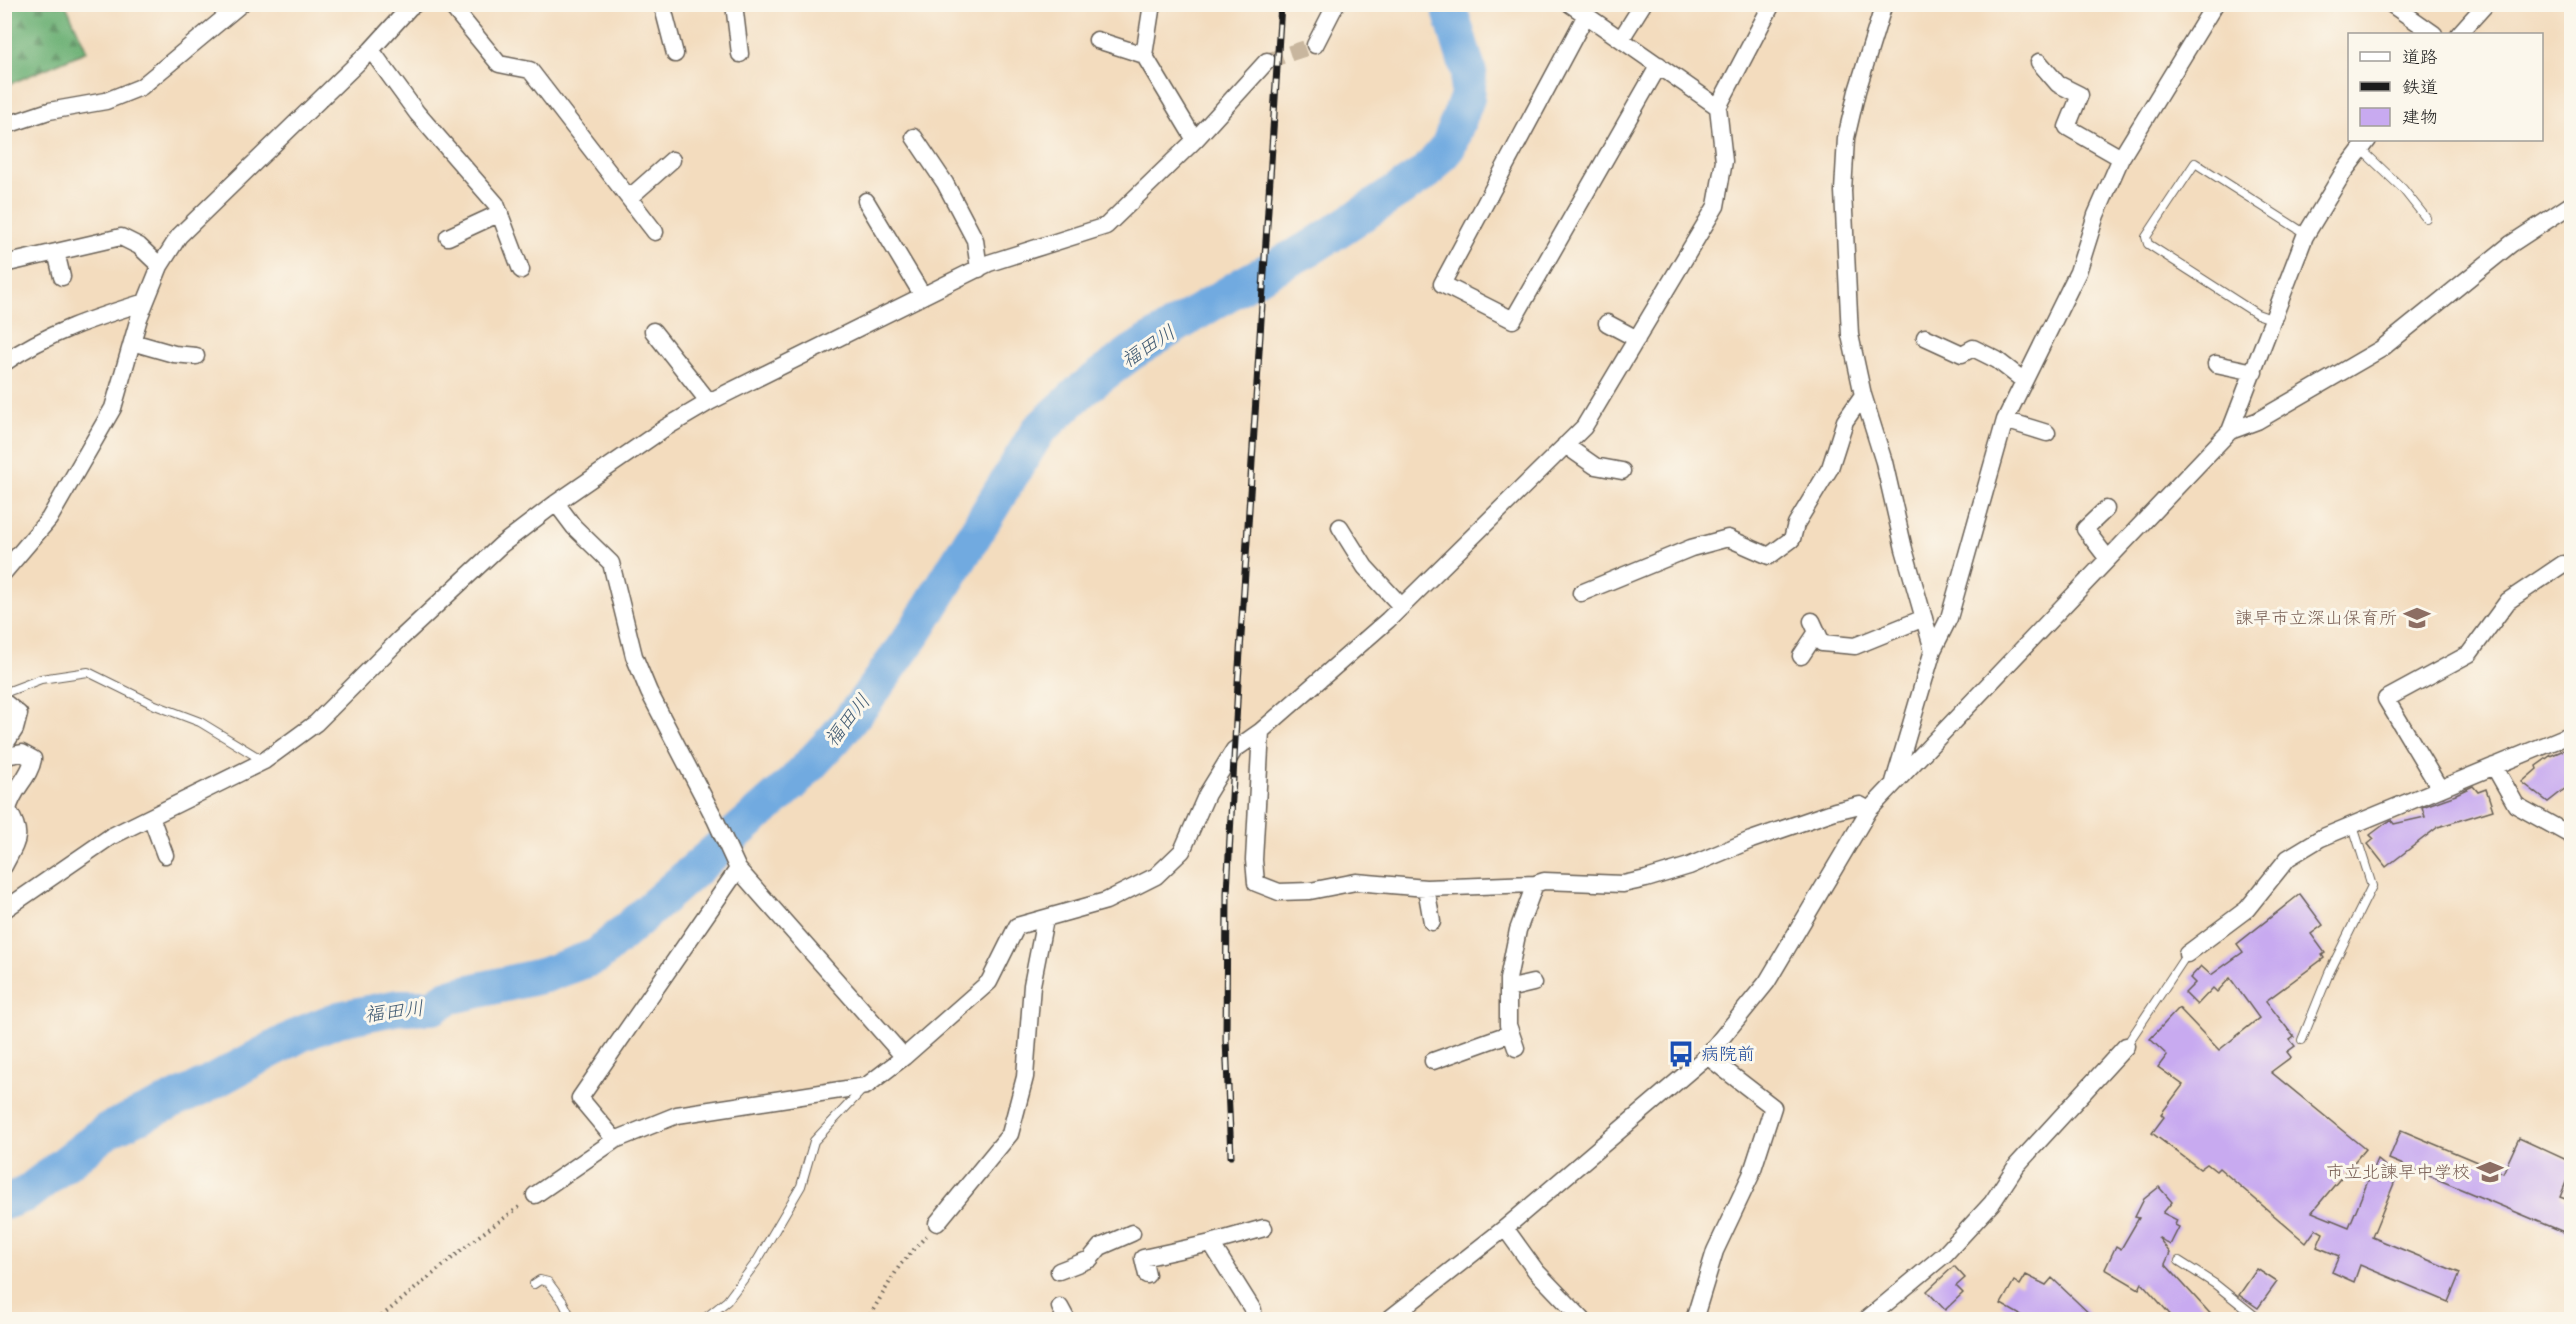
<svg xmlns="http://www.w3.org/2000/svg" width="2576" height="1324" viewBox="0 0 2576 1324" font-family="Delius,'Klee One',sans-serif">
	<defs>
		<pattern id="forest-firs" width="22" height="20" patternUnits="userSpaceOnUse" patternTransform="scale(1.5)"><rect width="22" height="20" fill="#6cb074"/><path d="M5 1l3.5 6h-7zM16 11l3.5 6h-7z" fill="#588e5e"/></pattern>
	</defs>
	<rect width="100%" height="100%" fill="#fbf7ec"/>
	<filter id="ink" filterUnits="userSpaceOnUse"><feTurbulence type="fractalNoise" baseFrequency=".0167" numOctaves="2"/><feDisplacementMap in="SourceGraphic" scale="12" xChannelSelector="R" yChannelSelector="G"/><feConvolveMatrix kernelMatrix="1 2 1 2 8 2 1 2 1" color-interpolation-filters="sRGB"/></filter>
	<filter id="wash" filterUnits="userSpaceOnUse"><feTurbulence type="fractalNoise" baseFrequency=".008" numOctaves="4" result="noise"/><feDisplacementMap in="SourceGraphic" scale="24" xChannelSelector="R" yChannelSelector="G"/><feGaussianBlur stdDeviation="1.35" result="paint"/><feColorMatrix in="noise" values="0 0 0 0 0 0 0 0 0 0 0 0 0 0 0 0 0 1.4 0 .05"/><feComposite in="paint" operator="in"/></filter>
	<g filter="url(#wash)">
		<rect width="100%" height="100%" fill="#f3dcbe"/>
		<!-- forest -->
		<path fill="url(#forest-firs)" stroke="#446648" stroke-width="1.5" d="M5,4l61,1 21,46 -82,35z"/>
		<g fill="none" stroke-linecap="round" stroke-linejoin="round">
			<!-- river -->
			<path stroke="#71aae0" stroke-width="36" d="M4,1202l22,-8 82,-64 95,-43 98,-53 38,-15 60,-12h34l15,-10 97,-22 52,-19 196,-173 43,-46 30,-37 50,-70 122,-199 44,-41 49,-37 113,-69 68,-37 115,-75 21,-25 19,-49 2,-25 -21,-69"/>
		</g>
		<g id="blocks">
			<!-- building -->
			<path fill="#c8aaf0" d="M2571,747v37l-23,18 -26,-20 15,-13 -1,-3 14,-10z
				M2473,786l5,6 8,-3 7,21 -55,17 -52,40 -18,-23 6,-5 -4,-4 16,-12 5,-3 3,4 31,-7 -3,-10 34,-12v-1z
				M2300,894l23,31 -12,9 14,19 -3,2 2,3 -58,43 28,36 -4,3 5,6 -8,6 4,5 -20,15 94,77 -53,63 37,15 28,-68 20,17 -25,61 88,36 -12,29 -88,-37 -6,17 -22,-10 7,-16 -22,-9 6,-14 -7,-4 -10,14 -87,-75 -3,3 -9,-7 -7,5 -48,-36 12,-16 -3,-3 22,-29 -25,-18 9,-12 -17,-16 29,-31 40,42 40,-32 -29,-40 -13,14 -4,-4 -16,17 -12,-12 10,-10 -5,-5 11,-12 10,9 32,-23 -6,-8z
				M2401,1130l102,43 16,-35 52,24v8l-11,27 11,4v34l-182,-76z
				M2159,1187l13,15 -9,11 14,7 -2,5 4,2 -9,18 -12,-8 12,16 -5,11 51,56h-41l-33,-37 -3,6 -34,-20 11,-23 5,3 18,-31 -4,-1 9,-18z
				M1954,1266l11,12 -9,8 7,7 -18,17 -18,-19z
				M2257,1269l20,13 -19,26 -19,-13z
				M2026,1275l20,10 6,-7 44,42h-67l-28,-16 13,-23 6,4z"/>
		</g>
	</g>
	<g filter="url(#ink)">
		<use href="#blocks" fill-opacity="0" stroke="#675f55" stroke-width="1.5"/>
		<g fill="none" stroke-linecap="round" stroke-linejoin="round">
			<!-- street-tunnel -->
			<path stroke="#c8b69e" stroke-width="16" stroke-dasharray="16 8" stroke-linecap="butt" d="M1267,61l48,-16"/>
			<!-- lane casing -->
			<g stroke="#675f55" stroke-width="10">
				<path id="lane" d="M2361,149l42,40 23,29
					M2274,320l-17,-6 -109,-70 -2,-7 49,-74 111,71
					M4,693l37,-14 47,-7 67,33 45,17 64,39
					M2302,1040l27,-67 43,-87 -19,-60
					M2126,1046l61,-92
					M2179,1261l36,23 45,36
					M534,1284l6,-4 8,2 15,20 9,18
					M703,1320l24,-19 30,-40 44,-75 13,-45 50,-53"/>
			</g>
			<!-- street casing -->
			<g stroke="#675f55" stroke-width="19">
				<path id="street" d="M450,4l49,60 31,6 125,162
					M662,4l13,50
					M734,4l6,50
					M1152,4l-8,51 51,85
					M1570,4l148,103
					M1884,4l-27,87 -11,47 -3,53 7,144 13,60 21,67 20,87 29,101
					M2391,4l43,30
					M1586,15l-144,269 71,36 146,-255
					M2459,34l27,-30
					M1621,39l22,-35
					M1097,40l47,15
					M1315,45l21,-41
					M371,50l46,63 79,91 25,66
					M2039,62l19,22 22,11 -13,32 54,31
					M4,126l45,-15 57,-10 35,-14 100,-83
					M914,137l31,46 30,57 4,29
					M629,198l43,-38
					M866,201l57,95
					M448,237l52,-24
					M56,252l6,25
					M4,264l117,-27 18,9 21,20
					M1607,323l30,16
					M653,331l56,71
					M1925,337l37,17 11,-6 24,12 27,21
					M132,342l42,12 22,2
					M4,363c42,-30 93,-46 141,-61
					M2216,364l38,8
					M2005,420l42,13
					M2230,431l27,-10 124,-72 130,-105 61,-40
					M1565,445l30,21 27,5
					M556,503l18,24 37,36 23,93 15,36 66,127 23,50 166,188
					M2106,509l-21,20 23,30
					M1340,527l25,40 37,40
					M4,572l45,-53 64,-111 26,-90 21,-52 19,-30 192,-186 39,-43 5,-3
					M1581,593l110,-45 37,-10 41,18 23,-17 4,-15 34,-56 15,-47 18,-26
					M1812,621l10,22 33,3 69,-28
					M1801,656l16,-24
					M4,702l15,12 -4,15 -11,17
					M1261,731l-7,129 2,23 23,9 31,-1 46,-9 70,6 109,-4 9,-3 79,3 23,-5 43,-13 62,-26 84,-29 25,-6 9,5
					M4,749l2,7 16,-3 11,6c-3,19 -21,30 -25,51 16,25 9,31 -4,56
					M2494,766l22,39 56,31
					M1894,782l39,-132 16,-32 56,-198 73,-148 18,-57 25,-57 94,-154
					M2440,789l-54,-90 83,-45 39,-53 55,-37
					M151,817l14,38
					M1426,888l6,34
					M4,910l106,-73 154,-76 52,-38 84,-84 101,-94 55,-42 109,-75 44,-26 280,-139 117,-37 89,-86 72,-79
					M2187,954l60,-45 41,-51 33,-20 251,-104
					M1508,989l25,-6
					M1516,1048l-8,-23v-46l10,-49 17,-46
					M1433,1061l78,-28
					M615,1140l-35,-42 158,-229
					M535,1195l80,-55 62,-25 189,-29 38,-29 85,-75 28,-56 89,-25 50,-25 26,-25 25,-57 27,-44 27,-19 127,-111 196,-193 132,-221 8,-45 -6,-54 54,-103
					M937,1223l73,-89 15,-57 7,-92 13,-66
					M1505,1228l31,43 47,49
					M1059,1271l31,-12 10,-12 32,-14
					M1147,1275l-4,-17 68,-15
					M1060,1307l7,13
					M1253,1310l-42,-67 53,-15
					M1388,1320l117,-92 202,-172 60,-74 102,-172 361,-379 75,-195 38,-63 25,-33
					M1694,1320l21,-69 36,-76 22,-68 -66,-51
					M1866,1320l79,-66 47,-51 25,-38 109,-119"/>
			</g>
			<!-- path -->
			<path stroke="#675f55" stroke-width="4" stroke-dasharray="1.5 4.5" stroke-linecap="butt" d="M377,1320l102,-84 43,-31
				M867,1320l33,-55 27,-30"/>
			<!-- lane -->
			<use href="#lane" stroke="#fff" stroke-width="8"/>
			<!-- street -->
			<use href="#street" stroke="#fff" stroke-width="16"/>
			<!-- rail casing -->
			<g stroke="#1c1c1c" stroke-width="7">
				<path id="rail" d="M1231,1156l-5,-116 1,-147 11,-210 43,-679"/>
			</g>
			<!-- rail -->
			<use href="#rail" stroke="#fbf7ec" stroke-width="4.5" stroke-dasharray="14" stroke-linecap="butt"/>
		</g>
	</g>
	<!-- icons -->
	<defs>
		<g id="school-bare" transform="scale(2.07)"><path d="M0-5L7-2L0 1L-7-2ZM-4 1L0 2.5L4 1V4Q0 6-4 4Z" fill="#8d6e63" stroke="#fbf7ec" stroke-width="2.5" paint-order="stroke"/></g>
		<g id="bus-bare" transform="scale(2.07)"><path d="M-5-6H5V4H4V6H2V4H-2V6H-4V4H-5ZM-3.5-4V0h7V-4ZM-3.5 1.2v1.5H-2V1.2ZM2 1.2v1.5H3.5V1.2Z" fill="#1a4fb4" stroke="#fbf7ec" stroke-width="2.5" paint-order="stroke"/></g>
	</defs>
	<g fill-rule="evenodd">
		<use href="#school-bare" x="2417" y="618"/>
		<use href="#bus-bare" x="1681" y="1054"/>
		<use href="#school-bare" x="2490" y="1172"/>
	</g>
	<g text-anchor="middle" stroke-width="6" stroke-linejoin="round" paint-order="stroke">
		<!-- education labels -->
		<g font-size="18" fill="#785e54" stroke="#fbf7ec" text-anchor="end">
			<text x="2397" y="624">諫早市立深山保育所</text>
			<text x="2470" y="1178">市立北諫早中学校</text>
		</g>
		<!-- transit labels -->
		<g font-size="18" fill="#164399" stroke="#fbf7ec" text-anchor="start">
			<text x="1701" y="1060">病院前</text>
		</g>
		<!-- water labels -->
		<g font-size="20" font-style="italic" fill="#425c74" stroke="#fbf7ec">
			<text transform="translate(1148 346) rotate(-33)" y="7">福田川</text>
			<text transform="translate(847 720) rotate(-52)" y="7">福田川</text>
			<text transform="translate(394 1011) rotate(-7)" y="7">福田川</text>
		</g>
	</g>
	<!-- margin -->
	<rect width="2576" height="1324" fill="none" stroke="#fbf7ec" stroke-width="24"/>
	<!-- legend -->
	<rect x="2348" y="33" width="195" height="108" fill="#fbf7ec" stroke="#a29f99" stroke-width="1.5"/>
	<rect x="2360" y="52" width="30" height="9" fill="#ffffff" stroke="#a29f99" stroke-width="1.5"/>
	<text x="2402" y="63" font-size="18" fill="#1c1c1c">道路</text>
	<rect x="2360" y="82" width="30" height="9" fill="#1c1c1c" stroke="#a29f99" stroke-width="1.5"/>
	<text x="2402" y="93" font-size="18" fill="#1c1c1c">鉄道</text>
	<rect x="2360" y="108" width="30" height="18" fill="#c8aaf0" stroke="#a29f99" stroke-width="1.5"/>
	<text x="2402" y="123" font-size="18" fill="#1c1c1c">建物</text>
</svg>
